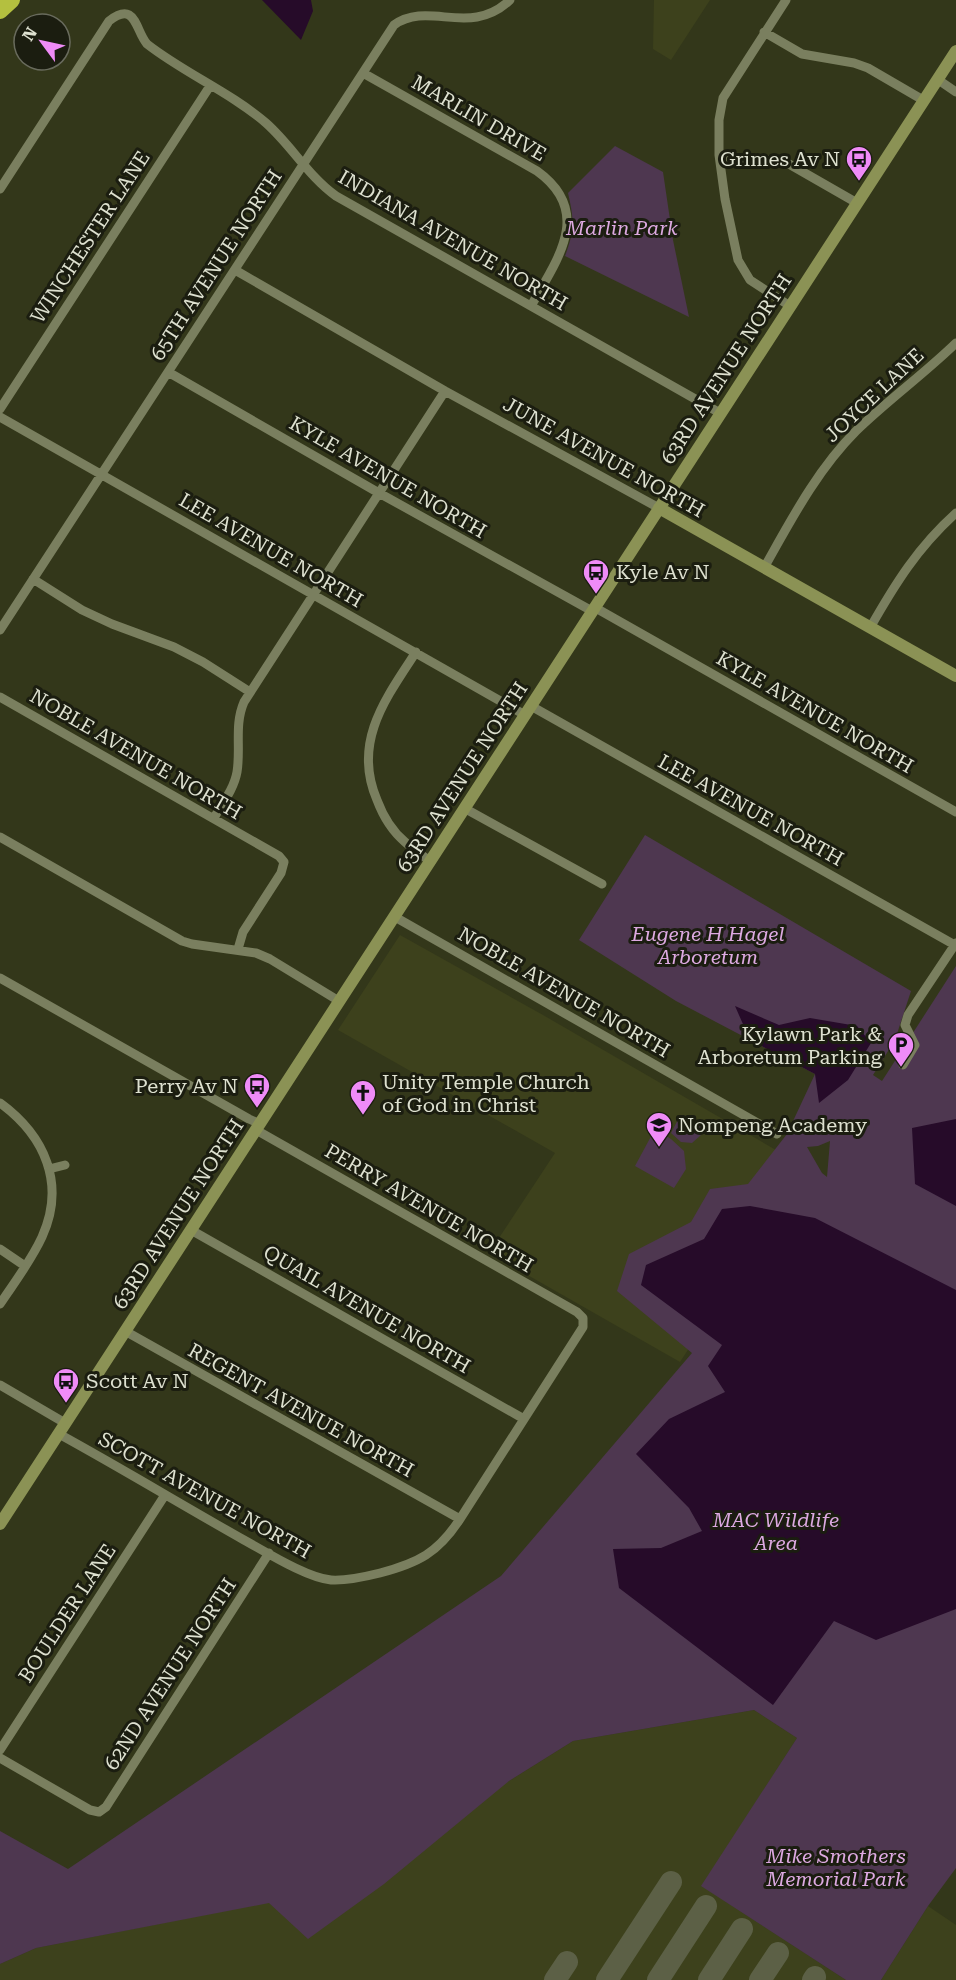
<svg xmlns="http://www.w3.org/2000/svg" width="956" height="1980" viewBox="0 0 956 1980" font-family="'Roboto Serif',serif">
	<rect width="100%" height="100%" fill="#33371a"/>
	<!-- built -->
	<path fill="#3d411c" d="M654,0h56l-39,60 -18,-11z
		M400,935l143,80 264,153 -127,194 -191,-109 66,-100 -217,-123z
		M754,1710l43,28 -95,148 144,94h-846v-16l36,-16 234,-46 239,-121 64,-40z
		M928,1906l28,19v55h-75z"/>
	<!-- green -->
	<path fill="#4e3750" fill-rule="evenodd" d="M615,146l48,26 10,68 16,77 -124,-61c10,-26 9,-37 3,-63z
		M645,835l266,156 -16,49 -22,35 9,6 74,-115v902l-28,38 -47,74h-35l-145,-94 96,-148 -43,-28 -181,31 -64,40 -125,103 -76,55 -39,-36 -233,45 -36,16v-133l68,38 433,-293 191,-223 -75,-62 12,-37 62,-32 19,-33 38,-5 39,-50 28,-60 -139,-73 -97,-61zM830,1141l-3,36 -5,-4 -15,-26 11,-1z
		M680,1116l25,10 -4,9 -9,8 -11,-1 -10,-9z
		M655,1129l16,10 13,12 2,18 -12,19 -39,-22z"/>
	<!-- water -->
	<path fill="#260b29" d="M262,0h49l2,11 -12,29z
		M735,1006l44,19 31,-7 47,8 14,17 -23,37 -29,23 -4,-29 -65,-34z
		M956,1119v87l-41,-22 -3,-56z
		M750,1206l65,12 141,72v319l-80,31 -42,-19 -61,84 -154,-117 -6,-39 48,-1 41,-17 -13,-23 -53,-54 33,-35 56,-27 -17,-26 14,-21 -81,-60 5,-20 58,-26 18,-30z"/>
	<g fill="none" stroke-linecap="round" stroke-linejoin="round">
		<!-- taxiway -->
		<path stroke="#5c6046" stroke-width="22" d="M555,1980l12,-18
			M607,1980l64,-98
			M658,1980l48,-74
			M709,1980l33,-51
			M760,1980l18,-27
			M813,1980l2,-3"/>
		<!-- street -->
		<path stroke="#7a7f5f" stroke-width="9" d="M786,0l-63,98 -4,22v35l6,44 13,61 12,20 40,26
			M764,32l38,22 52,9 14,5 55,32
			M363,73l174,98c57,41 20,89 -6,135
			M937,79l19,13
			M720,159l56,1 13,4 68,39
			M0,189l109,-168c27,-21 26,9 38,23 37,29 83,48 119,79 26,23 42,53 70,73l384,217
			M235,270l210,121 214,117
			M168,372l211,121 213,118
			M0,409l210,-323
			M0,417l525,298
			M764,568c27,-48 53,-98 92,-137 32,-31 68,-57 100,-88
			M33,579l49,31 30,14 62,23 29,15 47,30
			M594,607l362,205
			M870,628c25,-44 48,-81 86,-115
			M0,630l394,-605c35,-25 76,13 116,-25
			M416,652c-30,46 -64,90 -39,148 6,16 15,31 28,42 8,7 17,13 26,20
			M0,697l279,159 5,6 -3,11 -38,59 -5,17
			M531,706l424,239
			M464,808l138,76
			M214,818c8,-14 20,-29 23,-46 4,-24 -3,-47 7,-70l201,-311
			M0,837l182,104 10,3 64,9 14,6 69,42
			M395,917l382,217
			M0,978l249,141 11,5
			M903,1065l12,-20 -10,-20 3,-10 48,-72
			M0,1103c45,33 66,81 42,134 -11,24 -28,46 -42,67
			M49,1169l16,-4
			M191,1230l333,189
			M0,1249l25,17
			M125,1331l335,188
			M0,1385l65,38
			M59,1434c62,34 123,71 185,106 22,12 63,38 87,40 16,1 33,-3 49,-7 38,-10 58,-20 80,-54l123,-192v-9l-6,-6 -321,-182
			M0,1750l165,-255
			M0,1758l90,52 9,2 7,-5 163,-254"/>
		<!-- secondary -->
		<path stroke="#8b9255" stroke-width="12" d="M659,508l297,168
			M0,1524l956,-1473"/>
		<!-- highway -->
		<path stroke="#b4c03f" stroke-width="16" d="M0,11l12,-11"/>
	</g>
	<!-- icons -->
	<defs>
		<g id="bus-pin" transform="scale(1.35)"><path d="M0 17L-7.5 6A9.5 9.5 0 1 1 7.5 6Z" fill="#ef8bf7" stroke="#1b1d10"/><path d="M-5-6H5V4H4V6H2V4H-2V6H-4V4H-5ZM-3.5-4V0h7V-4ZM-3.5 1.2v1.5H-2V1.2ZM2 1.2v1.5H3.5V1.2Z" fill="#111"/></g>
		<g id="parking-pin" transform="scale(1.35)"><path d="M0 17L-7.5 6A9.5 9.5 0 1 1 7.5 6Z" fill="#ef8bf7" stroke="#1b1d10"/><path d="M-3.5-5.5H1a3.5 3.5 0 0 1 0 7H-1V5.5H-3.5ZM-1-3.4V-.6H.8a1.4 1.4 0 0 0 0-2.8Z" fill="#111"/></g>
		<g id="church-pin" transform="scale(1.35)"><path d="M0 17L-7.5 6A9.5 9.5 0 1 1 7.5 6Z" fill="#ef8bf7" stroke="#1b1d10"/><path d="M-1.2-6h2.4v3.5h3.3v2.4h-3.3V6h-2.4V-.1h-3.3v-2.4h3.3Z" fill="#111"/></g>
		<g id="school-pin" transform="scale(1.35)"><path d="M0 17L-7.5 6A9.5 9.5 0 1 1 7.5 6Z" fill="#ef8bf7" stroke="#1b1d10"/><path d="M0-5L7-2L0 1L-7-2ZM-4 1L0 2.5L4 1V4Q0 6-4 4Z" fill="#111"/></g>
	</defs>
	<g fill-rule="evenodd">
		<use href="#bus-pin" x="859" y="159"/>
		<use href="#bus-pin" x="596" y="572"/>
		<use href="#parking-pin" x="901" y="1045"/>
		<use href="#bus-pin" x="257" y="1086"/>
		<use href="#church-pin" x="363" y="1093"/>
		<use href="#school-pin" x="659" y="1125"/>
		<use href="#bus-pin" x="66" y="1381"/>
	</g>
	<g text-anchor="middle" stroke-width="6" stroke-linejoin="round" paint-order="stroke">
		<!-- street labels -->
		<g font-size="20" fill="#dee1d0" stroke="#1b1d10">
			<text transform="translate(479 118) rotate(30)" y="7">MARLIN DRIVE</text>
			<text transform="translate(90 237) rotate(-57)" y="7">WINCHESTER LANE</text>
			<text transform="translate(453 240) rotate(30)" y="7">INDIANA AVENUE NORTH</text>
			<text transform="translate(216 265) rotate(-57)" y="7">65TH AVENUE NORTH</text>
			<text transform="translate(726 369) rotate(-57)" y="7">63RD AVENUE NORTH</text>
			<text transform="translate(874 395) rotate(-43)" y="7">JOYCE LANE</text>
			<text transform="translate(604 457) rotate(29)" y="7">JUNE AVENUE NORTH</text>
			<text transform="translate(388 477) rotate(30)" y="7">KYLE AVENUE NORTH</text>
			<text transform="translate(271 550) rotate(30)" y="7">LEE AVENUE NORTH</text>
			<text transform="translate(815 712) rotate(30)" y="7">KYLE AVENUE NORTH</text>
			<text transform="translate(136 754) rotate(30)" y="7">NOBLE AVENUE NORTH</text>
			<text transform="translate(462 777) rotate(-57)" y="7">63RD AVENUE NORTH</text>
			<text transform="translate(751 810) rotate(29)" y="7">LEE AVENUE NORTH</text>
			<text transform="translate(564 992) rotate(30)" y="7">NOBLE AVENUE NORTH</text>
			<text transform="translate(429 1208) rotate(30)" y="7">PERRY AVENUE NORTH</text>
			<text transform="translate(178 1214) rotate(-57)" y="7">63RD AVENUE NORTH</text>
			<text transform="translate(367 1309) rotate(30)" y="7">QUAIL AVENUE NORTH</text>
			<text transform="translate(301 1410) rotate(29)" y="7">REGENT AVENUE NORTH</text>
			<text transform="translate(205 1495) rotate(29)" y="7">SCOTT AVENUE NORTH</text>
			<text transform="translate(67 1613) rotate(-57)" y="7">BOULDER LANE</text>
			<text transform="translate(170 1674) rotate(-57)" y="7">62ND AVENUE NORTH</text>
		</g>
		<!-- poi labels -->
		<g font-size="20" fill="#dee1d0" stroke="#1b1d10" text-anchor="start">
			<text x="840" y="166" text-anchor="end">Grimes Av N</text>
			<text x="616" y="579">Kyle Av N</text>
			<text x="882" y="1041" text-anchor="end">Kylawn Park &amp;<tspan x="882" dy="23">Arboretum Parking</tspan></text>
			<text x="382" y="1089">Unity Temple Church<tspan x="382" dy="23">of God in Christ</tspan></text>
			<text x="238" y="1093" text-anchor="end">Perry Av N</text>
			<text x="678" y="1132">Nompeng Academy</text>
			<text x="86" y="1388">Scott Av N</text>
		</g>
		<!-- park labels -->
		<g font-size="20" font-style="italic" fill="#dda9e1" stroke="#1b1d10">
			<text x="622" y="235">Marlin Park</text>
			<text x="708" y="941">Eugene H Hagel<tspan x="708" dy="23">Arboretum</tspan></text>
			<text x="776" y="1527">MAC Wildlife<tspan x="776" dy="23">Area</tspan></text>
			<text x="836" y="1863">Mike Smothers<tspan x="836" dy="23">Memorial Park</tspan></text>
		</g>
	</g>
	<!-- north arrow -->
	<g transform="translate(42 42) rotate(303)"><circle r="28" fill="#1b1d10" stroke="#696b5d" stroke-width="1.5"/>
	<path d="M0-4.5L10 22L0 15L-10 22Z" fill="#ef8bf7"/>
	<text y="-9" font-size="16" font-weight="bold" text-anchor="middle" fill="#dee1d0">N</text>
	</g>
</svg>
